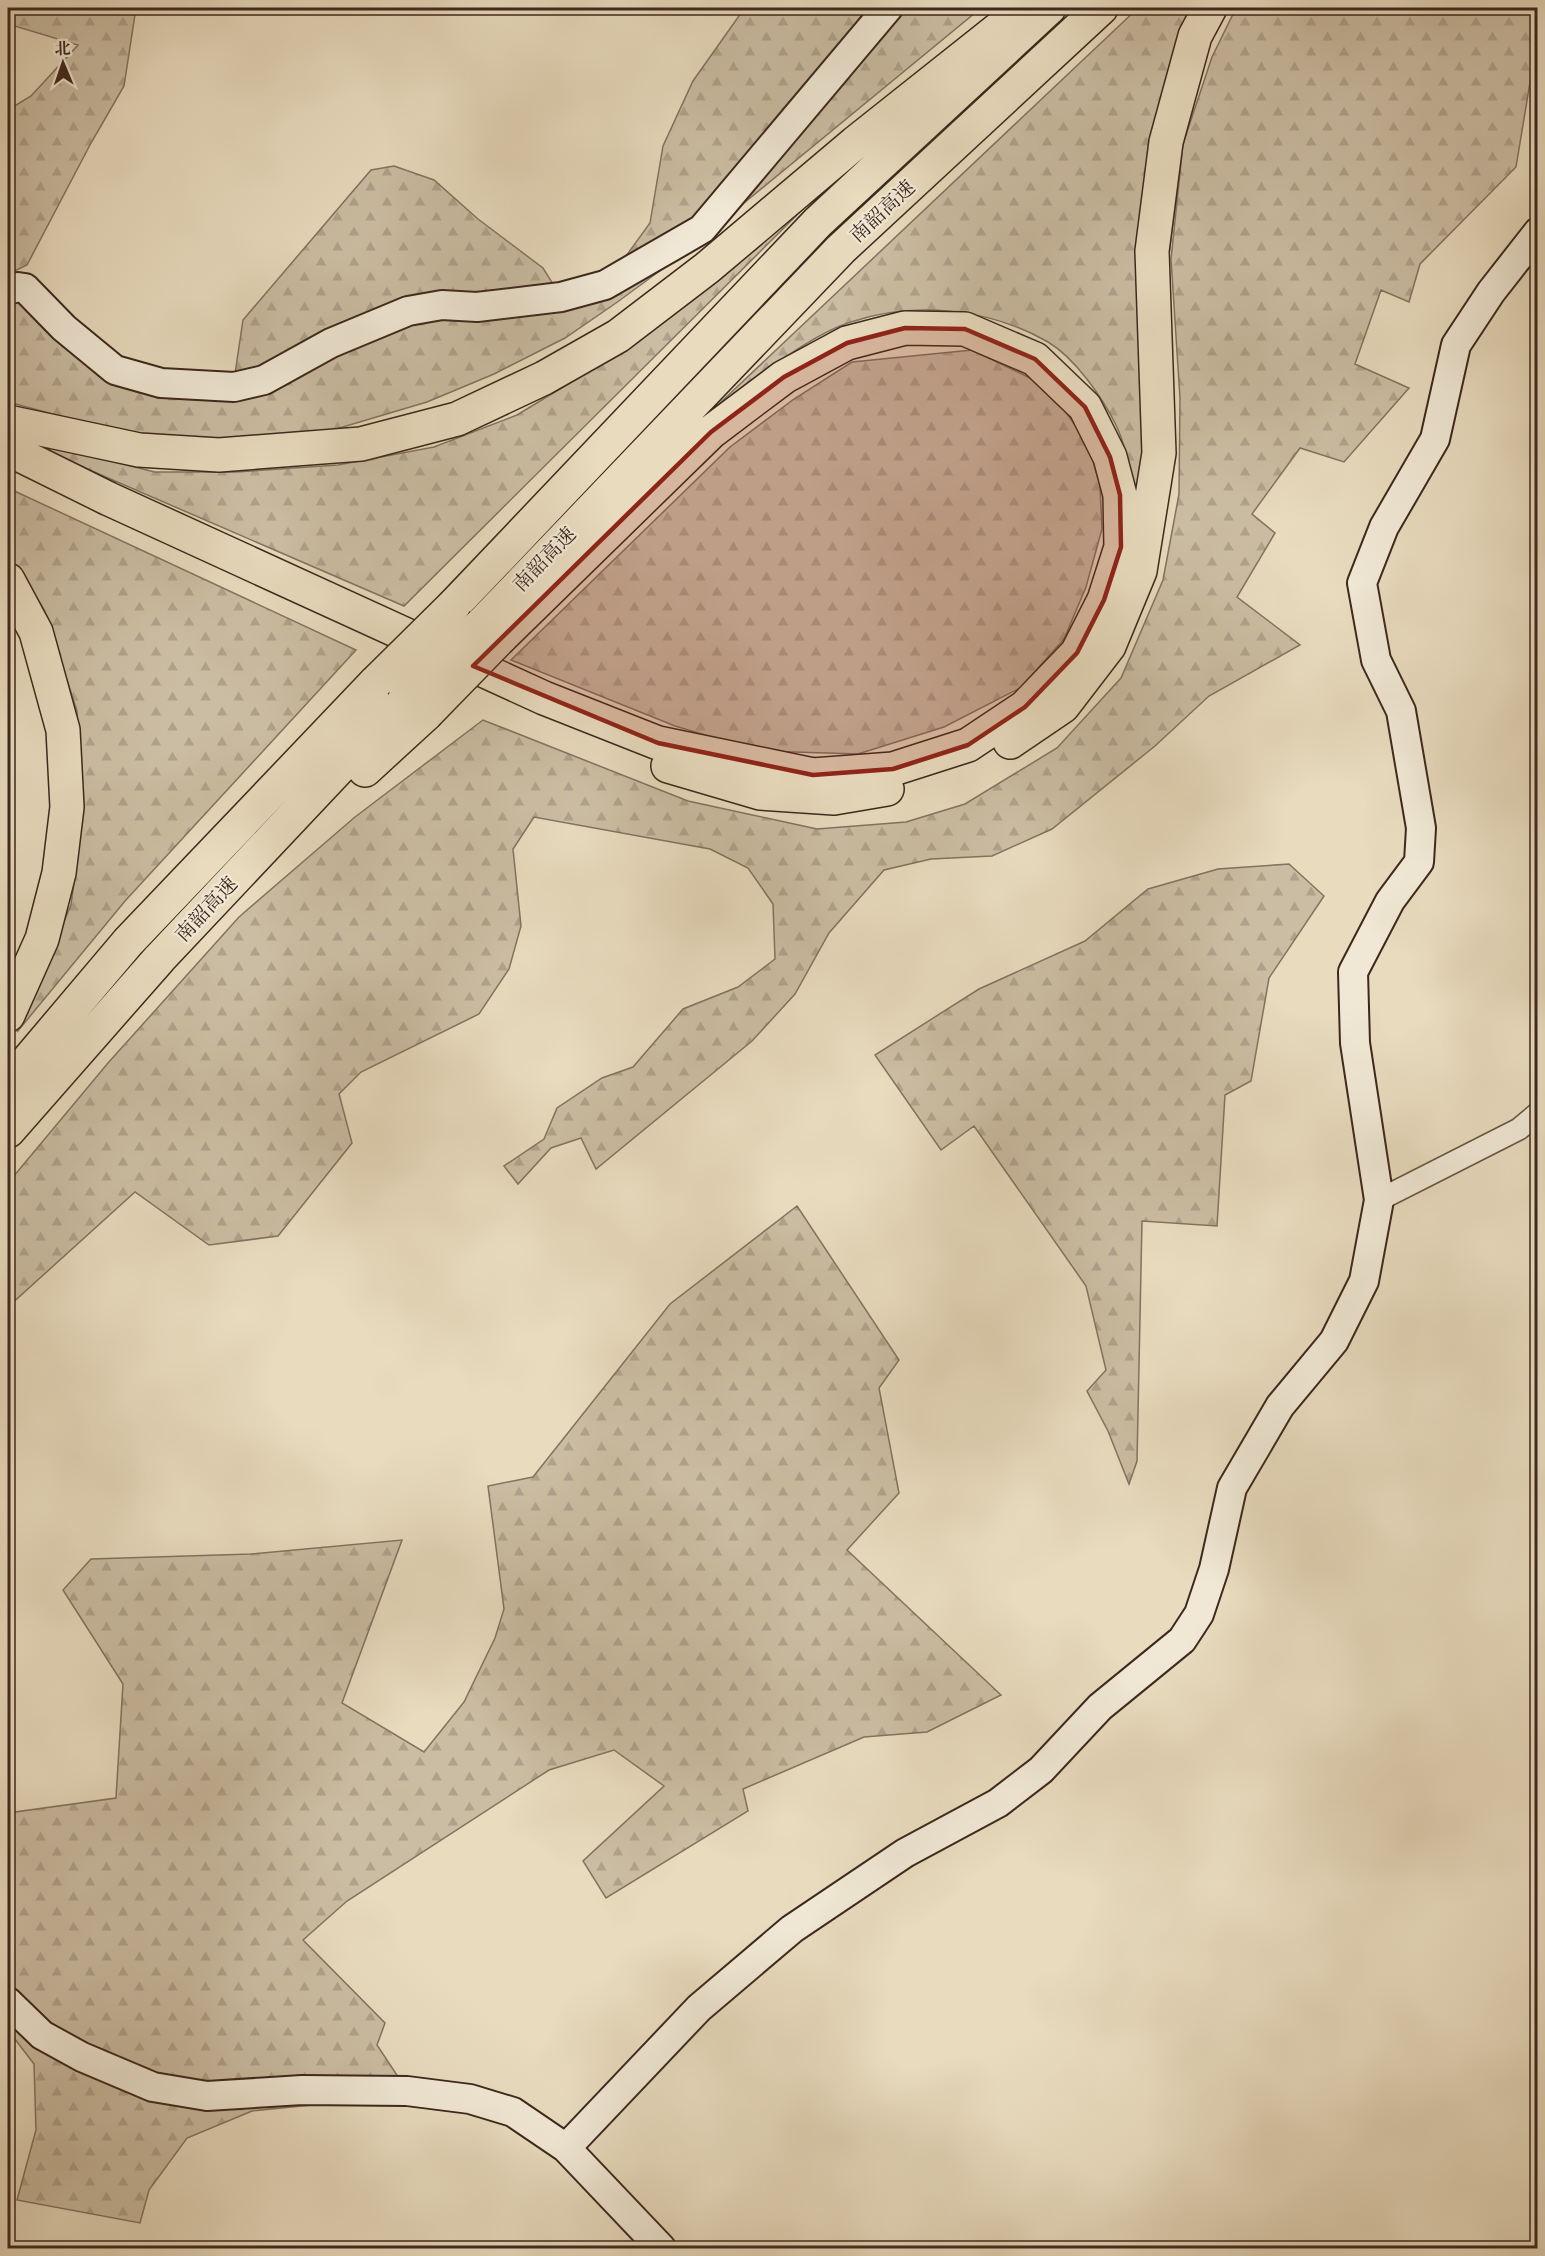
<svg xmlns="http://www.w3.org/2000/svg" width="1545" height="2256" viewBox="0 0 1545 2256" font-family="'IM FELL French Canon','Noto Serif SC',serif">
	<defs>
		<pattern id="forest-firs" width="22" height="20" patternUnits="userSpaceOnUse" patternTransform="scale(1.5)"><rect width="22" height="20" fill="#cbbda3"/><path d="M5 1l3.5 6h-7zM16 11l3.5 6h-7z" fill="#afa28c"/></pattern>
	</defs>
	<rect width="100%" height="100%" fill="#e8dbbe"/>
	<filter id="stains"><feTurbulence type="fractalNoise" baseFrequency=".00333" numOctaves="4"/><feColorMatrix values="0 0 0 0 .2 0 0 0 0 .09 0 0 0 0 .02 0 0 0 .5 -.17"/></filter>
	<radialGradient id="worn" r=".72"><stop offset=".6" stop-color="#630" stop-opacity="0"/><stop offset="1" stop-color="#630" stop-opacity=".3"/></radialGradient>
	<!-- forest -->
	<path fill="url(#forest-firs)" stroke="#847260" stroke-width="1.5" d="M8,8h128l-12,78 -33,57 -64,122 -19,9v-164l23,-14 47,-51 -70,-21z
		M750,8h231l-305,251 -60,44 -51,35 -71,36 -67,28 -101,30 -125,11 -89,-13 -104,-28v-112l107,80 118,17 10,-67 128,-150 23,-4 40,14 44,39 65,49 18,29 44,-12 45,-62 13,-77 30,-65 48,-68z
		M1138,8h61l-67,551c-1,-44 4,-93 -16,-134 -14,-28 -41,-67 -68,-83 -59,-34 -134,-41 -197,-20 -46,14 -108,68 -148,97z
		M1236,8h301v32l-21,127 -96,97 -11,38 -28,-12 -26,74 54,24 -65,74 -44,-14 -48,66 23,19 -38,64 63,48 -91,51 -54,50 -103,83 -60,27 -61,3 -47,11 -55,63 -34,61 -43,47 -156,128 -15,-31 -30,10 -33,36 -14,-18 40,-27 13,-31 45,-30 31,-11 50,-58 55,-22 37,-28 -2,-55 -25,-36 -38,-19 -176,-32 -21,32 8,77 -12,43 -30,45 -118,58 -22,22 13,49 -74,93 -69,9 -74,-53 -126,114 -1,-123 100,-120 131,-146 116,-100 128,-97 205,81 129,28 89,-7 59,-18 92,-56 64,-70 42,-98 16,-86 1,-96 -9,-139 12,-115 29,-87z
		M804,208l-400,398 -386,-167 137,33h81l102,-7 96,-18 83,-32 109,-66z
		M972,350l58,28 30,26 28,39 12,43 2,43 -16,58 -22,52 -44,49 -76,39 -86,27 -99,-3 -84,-25 -164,-66 219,-213 64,-48 58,-37z
		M8,488l348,162 -231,251 -108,131 54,-127 12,-92 -6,-102 -32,-99 -37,-58z
		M1289,864l35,32 -55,82 -18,103 -26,14 -8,131 -75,-5 -5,240 -8,23 -21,-53 -21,-40 19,-21 -20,-84 -112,-160 -33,24 -66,-95 104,-66 106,-48 63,-52 70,-20z
		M797,1206l102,154 -20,28 20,105 -52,57 154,145 -74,37 -63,5 -121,52 5,22 -142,87 -23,-37 81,-75 -50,-36 -65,20 -202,131 -44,39 82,83 -8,22 39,59 -84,-1 -80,8 -65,27 -38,52 -9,33 -123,-23 19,-70 -2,-66 -26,-34v-217l108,-15 7,-114 -60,-94 28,-31 160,-5 151,-14 -60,163 82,49 40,-50 31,-64 9,-29 -16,-123 45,-9 137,-173z"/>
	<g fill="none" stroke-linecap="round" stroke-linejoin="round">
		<!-- street casing -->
		<g stroke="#685545" stroke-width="24">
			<path id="street" d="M1379,1200l140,-71 19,-16"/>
		</g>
		<!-- secondary casing -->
		<g stroke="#3e281d" stroke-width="32">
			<path id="secondary" d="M8,290l10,-3 7,1 39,40 51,42 46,13 73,4 30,-7 67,-37 77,-32 34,-6 35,2 84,-10 44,-12 97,-56 186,-221
				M8,2002l34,33 40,22 71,30 54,9 95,-6 105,1 63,8 43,13 53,36 95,100
				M566,2148l133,-140 93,-79 113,-76 93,-50 43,-33 59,-63 82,-67 17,-26 15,-45 18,-81 48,-82 54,-65 30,-60 15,-81 -24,-157 -2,-71 37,-71 29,-39 2,-34 -20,-117 -25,-51 -14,-77 22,-56 51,-88 21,-94 35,-53 47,-60"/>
		</g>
		<!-- highway casing -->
		<g stroke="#3e281d" stroke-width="36">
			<path id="highway" d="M8,422l131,28 80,5 142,-11 96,-25 87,-41 74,-42 89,-68 148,-125 170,-135
				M8,449l101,50 435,199 114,45 155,32 80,-6 75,-24 57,-38 52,-54 27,-53 17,-53 -1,-52 -10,-38 -25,-50 -50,-48 -70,-30 -60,-1 -58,15 -63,34 -73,55 -211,206
				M8,580l28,52 27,98 4,77 -8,66 -17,66 -34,76
				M454,605l364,-383 231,-214
				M482,624l359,-375 260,-241
				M1010,742l53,-36 46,-60 31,-75 19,-118 -7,-202 14,-109 29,-106 15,-28
				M668,766l92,27 74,5 53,-9
				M365,770l61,-56
				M8,1084l120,-142 248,-260
				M8,1131l152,-173 245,-260"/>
		</g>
		<!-- street -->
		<use href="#street" stroke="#f0e8d5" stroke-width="21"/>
		<!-- secondary -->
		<use href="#secondary" stroke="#f0e8d5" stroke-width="28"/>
		<!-- highway -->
		<use href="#highway" stroke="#e8dbbe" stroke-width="33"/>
		<!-- highway-bridge casing -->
		<g stroke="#3e281d" stroke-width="36" stroke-linecap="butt">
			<path id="highway-bridge" d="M376,682l78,-77
				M405,698l77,-74
				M426,714l74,-76"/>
		</g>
		<!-- highway-bridge -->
		<use href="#highway-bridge" stroke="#e8dbbe" stroke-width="33"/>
	</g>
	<!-- marked area -->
	<path fill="#8f2418" fill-opacity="0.2" stroke="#8f2418" stroke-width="4.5" stroke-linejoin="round" d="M905,328l60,1 70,30 50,48 25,50 10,38 1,52 -17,53 -27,53 -52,54 -57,38 -75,24 -80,6 -155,-32 -185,-77 238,-234 73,-55 63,-34z"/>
	<g text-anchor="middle" stroke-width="4.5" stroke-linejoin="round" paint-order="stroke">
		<!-- street labels -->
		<g font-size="20" fill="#3e281d" stroke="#f0e8d5">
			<text transform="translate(882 211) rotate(-43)" y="7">南韶高速</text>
			<text transform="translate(544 559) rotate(-46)" y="7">南韶高速</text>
			<text transform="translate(206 909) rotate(-47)" y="7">南韶高速</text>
		</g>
	</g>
	<!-- margin -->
	<rect width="1545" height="2256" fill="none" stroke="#e8dbbe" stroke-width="30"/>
	<rect x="9" y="9" width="1527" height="2238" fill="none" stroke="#3e281d" stroke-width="3"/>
	<rect x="15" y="15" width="1515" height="2226" fill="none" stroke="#3e281d" stroke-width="1.5"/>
	<!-- north arrow -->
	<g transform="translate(63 63) rotate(358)" stroke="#f0e8d5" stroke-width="4.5" paint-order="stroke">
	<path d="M0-4.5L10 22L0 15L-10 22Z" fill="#3e281d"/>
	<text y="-9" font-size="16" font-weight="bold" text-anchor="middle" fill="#3e281d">北</text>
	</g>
	<rect width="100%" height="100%" filter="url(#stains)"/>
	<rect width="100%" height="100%" fill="url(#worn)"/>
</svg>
